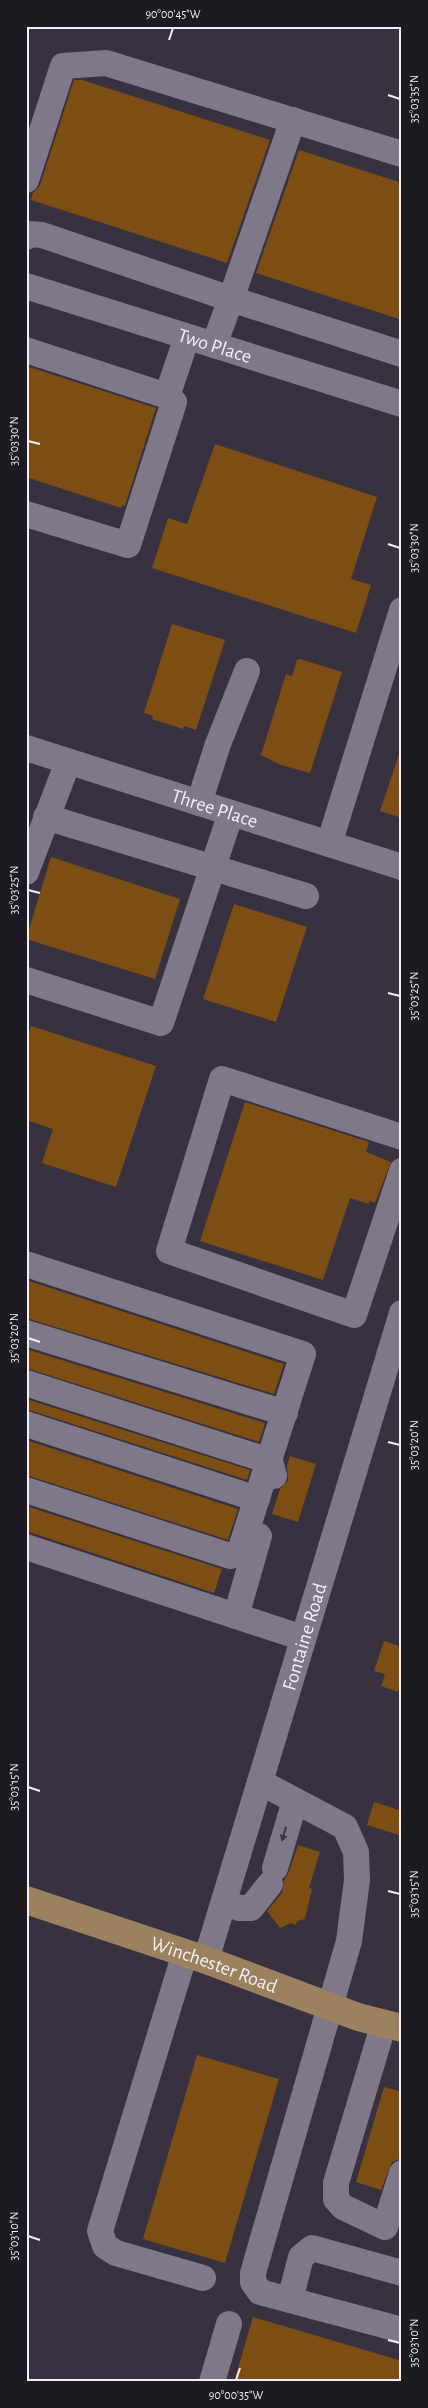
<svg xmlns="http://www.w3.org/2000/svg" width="428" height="2408" viewBox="0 0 428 2408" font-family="'Alegreya Sans',sans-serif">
	<rect width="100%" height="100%" fill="#373140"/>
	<!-- building -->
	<path fill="#7d4e13" d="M74,80h8l188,60 -43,123 -196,-63 2,-7 7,-8z
		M299,150l103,33v137l-146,-47z
		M26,366l130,42 -31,98 -3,-1 -1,3 -95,-31z
		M215,444l162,53 -26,82 20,6 -15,48 -204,-65 16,-50 19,6z
		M172,624l53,16 -29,90 -12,-4 -1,3 -31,-10 1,-3 -9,-3z
		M300,659l42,13 -32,101 -29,-8 -20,-10 25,-81 6,2 5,-16z
		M399,754h3v64l-22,-7z
		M51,857l129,42 -25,80 -129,-40z
		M234,904l73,23 -31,95 -73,-23z
		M31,1026l125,40 -40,121 -74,-24 11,-34 -27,-9v-78z
		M245,1102l124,40 -3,10 25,10 -16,41 -6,-2v3l-19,-6 -27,82 -123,-39z
		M26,1280l258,84 -10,30 -248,-76z
		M26,1349l239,74 -6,19 -233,-74z
		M26,1399l224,71 -3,10 -221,-71z
		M26,1440l212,69 -10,31 -202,-65z
		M290,1456l26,8 -18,58 -26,-8 8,-25 8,-9 -1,-14z
		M26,1506l196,63 -8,24 -188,-62z
		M384,1641l18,6v32l-4,13 -17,-6 4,-12 -11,-3z
		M374,1802l28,9v25l-35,-11z
		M298,1845l22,7 -11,36 3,1 -7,30 -8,2 -1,4 -5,-2 -11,5 -13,-17 15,-18 2,-13 5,-8z
		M197,2055l82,24 -54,184 -82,-24z
		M384,2087l18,5v66l-10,4 -11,28 -25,-8z
		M253,2317l149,44v21h-168z"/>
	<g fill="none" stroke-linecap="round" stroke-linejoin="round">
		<!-- minor -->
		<g stroke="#7e7889" stroke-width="26">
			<path d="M26,180l37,-114 43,-3 296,91"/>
			<path d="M26,237l2,-3 14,1 189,64 62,-179"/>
			<path id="s1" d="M26,286l376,118"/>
			<path d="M214,345l17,-46 171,55"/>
			<path d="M26,350l141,46 7,6 -46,143 -102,-31"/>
			<path d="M167,396l20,-59"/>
			<path id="s2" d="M26,748l376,119"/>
			<path d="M199,803l19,-59 29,-73"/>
			<path d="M46,817l260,79"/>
			<path d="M329,844l73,-234"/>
			<path d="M26,872l42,-110"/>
			<path d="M26,980l135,43 70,-210"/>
			<path d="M402,1137l-180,-58 -53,172 185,64 48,-144"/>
			<path d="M26,1264l277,90 -64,200 -9,2 -204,-66"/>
			<path d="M26,1333l259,80"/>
			<path d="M26,1383l244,78 4,15"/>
			<path d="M26,1424l231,75"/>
			<path d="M26,1547l277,91"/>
			<path d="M236,1616l23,-80"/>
			<path d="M260,1782l85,45 11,25 1,28 -8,61 -96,332v9l7,10 142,38"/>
			<path d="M275,1868l20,-67"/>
			<path d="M224,1902l15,6h12l19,-24"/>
			<path d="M185,1953l-85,278 5,15 11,7 87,25"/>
			<path id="s3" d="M206,1960l196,-647"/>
			<path d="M384,2023l-48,160v16l7,8 42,20 17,-54"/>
			<path d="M290,2300l11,-43 11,-9 90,25"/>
			<path d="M212,2382l17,-58"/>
		</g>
		<!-- major -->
		<path stroke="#9c815e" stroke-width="28" id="s4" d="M26,1900l180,60 152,57 44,11"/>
	</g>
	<!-- one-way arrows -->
	<defs><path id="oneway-solid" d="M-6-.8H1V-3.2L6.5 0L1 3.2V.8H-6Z" transform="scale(1.25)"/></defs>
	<use fill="#3a3740" href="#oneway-solid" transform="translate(284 1834) rotate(106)"/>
	<!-- ticks -->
	<path fill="none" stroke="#f2eff8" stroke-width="2" d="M169,40l4,-12M388,95l12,4M28,441l12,3M388,544l12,4M28,890l12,3M388,993l12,3M28,1338l12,4M388,1442l12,3M28,1787l12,4M388,1891l12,3M28,2236l12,4M388,2340l12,3M236,2380l4,-12"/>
	<g text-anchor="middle" stroke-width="4.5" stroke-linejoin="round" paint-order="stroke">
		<!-- street labels -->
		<g font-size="20" fill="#f2eff8" stroke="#1d1b21">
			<text dy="7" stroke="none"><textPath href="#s1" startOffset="198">Two Place</textPath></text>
			<text dy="7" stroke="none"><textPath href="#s2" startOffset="198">Three Place</textPath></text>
			<text dy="7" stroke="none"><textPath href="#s3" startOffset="338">Fontaine Road</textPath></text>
			<text dy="7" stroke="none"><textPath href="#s4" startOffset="199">Winchester Road</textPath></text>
		</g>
	</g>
	<!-- border -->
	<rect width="428" height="2408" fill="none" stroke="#1d1b21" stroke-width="55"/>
	<rect x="28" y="28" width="372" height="2352" fill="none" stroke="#f2eff8" stroke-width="2"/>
	<g font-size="12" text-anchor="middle" fill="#f2eff8">
		<text x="173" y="18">90°00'45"W</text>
		<text transform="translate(414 99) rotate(-90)" y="4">35°03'35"N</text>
		<text transform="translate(14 441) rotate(-90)" y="4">35°03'30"N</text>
		<text transform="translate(414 548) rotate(-90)" y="4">35°03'30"N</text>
		<text transform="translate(14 890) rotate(-90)" y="4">35°03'25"N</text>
		<text transform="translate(414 996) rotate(-90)" y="4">35°03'25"N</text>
		<text transform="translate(14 1338) rotate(-90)" y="4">35°03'20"N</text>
		<text transform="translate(414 1445) rotate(-90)" y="4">35°03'20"N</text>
		<text transform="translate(14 1787) rotate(-90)" y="4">35°03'15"N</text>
		<text transform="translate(414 1894) rotate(-90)" y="4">35°03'15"N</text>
		<text transform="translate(14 2236) rotate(-90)" y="4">35°03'10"N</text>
		<text transform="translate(414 2343) rotate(-90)" y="4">35°03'10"N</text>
		<text x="236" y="2399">90°00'35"W</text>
	</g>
</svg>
